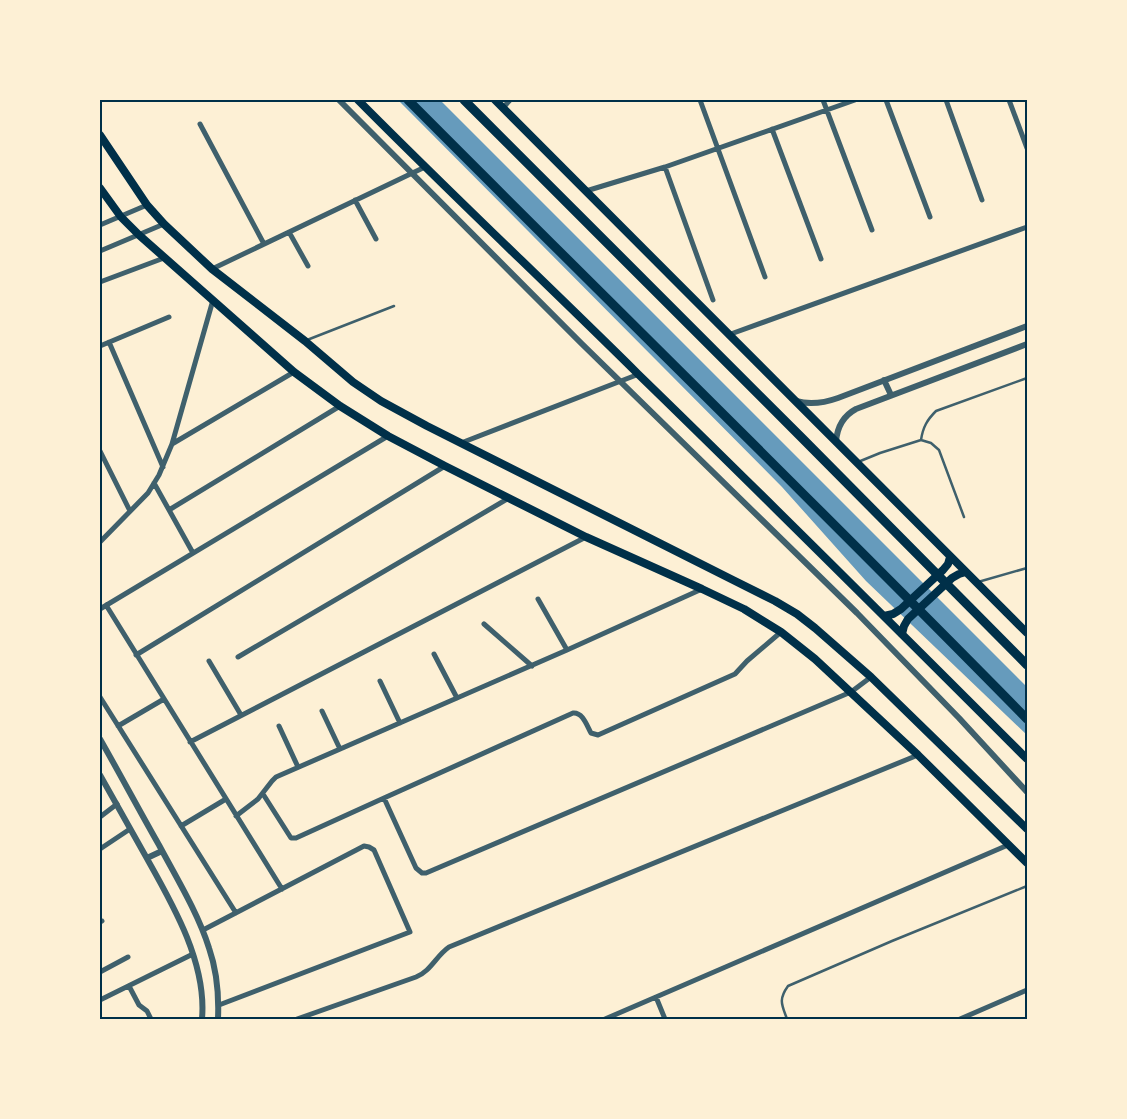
<svg xmlns="http://www.w3.org/2000/svg" width="1127" height="1119" viewBox="0 0 1127 1119" font-family="'Varela Round',sans-serif">
	<rect width="100%" height="100%" fill="#fdf0d5"/>
	<!-- water -->
	<path fill="#669bbc" d="M398,100h42l587,587v48l-161,-154 -84,-94z"/>
	<g fill="none" stroke-linecap="round" stroke-linejoin="round">
		<!-- service -->
		<path stroke="#3f606c" stroke-width="2.5" d="M307,340l87,-34
			M921,440c2,-13 6,-20 15,-29l91,-33
			M858,462l22,-9 41,-13 10,3 8,7 25,67
			M978,582l49,-14
			M787,1019c-5,-14 -9,-19 1,-33l104,-45 135,-55"/>
		<!-- minor -->
		<path stroke="#3f606c" stroke-width="5" d="M700,100l65,177
			M823,100l49,130
			M886,100l44,117
			M946,100l36,100
			M1009,100l18,48
			M503,108l7,-8
			M200,124l64,120
			M772,129l49,130
			M665,167l48,133
			M586,191l79,-24 190,-67
			M355,200l21,39
			M100,225l47,-20
			M289,232l19,34
			M100,251l64,-27
			M212,269l213,-102
			M100,282l64,-24
			M728,335l299,-108
			M109,342l54,125
			M100,346l69,-29
			M461,443l178,-69
			M172,444l122,-72
			M100,451l30,60
			M154,483l39,70
			M169,510l171,-104
			M100,542l48,-49 11,-18 13,-31 41,-144
			M538,599l29,51
			M106,605l176,284
			M100,609l288,-173
			M484,624l48,42
			M434,654l23,44
			M136,655l309,-189
			M238,657l271,-159
			M209,661l32,54
			M380,681l20,42
			M100,697l136,216
			M322,711l18,38
			M118,726l46,-27
			M279,726l19,41
			M190,742l396,-205
			M263,794l28,44h5l88,-40 189,-85c10,-1 14,13 18,20l7,2 137,-61 12,-13 34,-29
			M384,798l32,70 6,5h4l425,-181 20,-15
			M236,816l22,-17 14,-18 4,-4 291,-127 135,-61
			M100,817l17,-13
			M181,826l45,-27
			M100,849l30,-20
			M100,922l2,-1
			M203,930l161,-84 5,1 5,3 36,82 -191,73
			M100,972l28,-15
			M129,986l10,19 8,6 4,8
			M656,997l9,22
			M100,1000l93,-46
			M297,1019l119,-42c15,-6 20,-21 33,-30l469,-192
			M605,1019l403,-174
			M960,1019l67,-29"/>
		<!-- tertiary -->
		<path stroke="#3f606c" stroke-width="6" d="M339,100l242,243 276,270 102,105 68,74
			M884,380l7,15
			M796,401c14,4 28,2 42,-3l189,-72
			M836,442c1,-15 7,-26 20,-33l171,-65
			M100,739c20,35 39,71 59,106 17,32 39,68 50,103 8,23 10,47 9,71
			M100,775c15,27 30,53 45,80 27,48 62,107 57,164
			M147,858l15,-7"/>
		<!-- secondary -->
		<path stroke="#003049" stroke-width="8" d="M358,100c92,93 187,182 280,274 131,127 260,256 389,385
			M495,100l532,533
			M100,135l47,70 17,19 48,45 93,72 48,41 28,19 46,25 306,154 42,21 22,13 18,14 56,49 156,152
			M100,188l21,29 18,18 155,137 46,34 48,30 57,30 141,71 116,52 42,20 37,23 34,27 103,96 109,108
			M884,616l9,-2 8,-5 42,-39 5,-6 2,-7
			M902,634l2,-8 4,-7 44,-41 7,-4 7,-2"/>
		<!-- motorway -->
		<path stroke="#003049" stroke-width="9" d="M408,100c206,207 415,411 619,619
			M464,100l339,339 224,226"/>
	</g>
	<!-- border -->
	<rect width="1127" height="1119" fill="none" stroke="#fdf0d5" stroke-width="202"/>
	<rect x="101" y="101" width="925" height="917" fill="none" stroke="#003049" stroke-width="2"/>
</svg>
